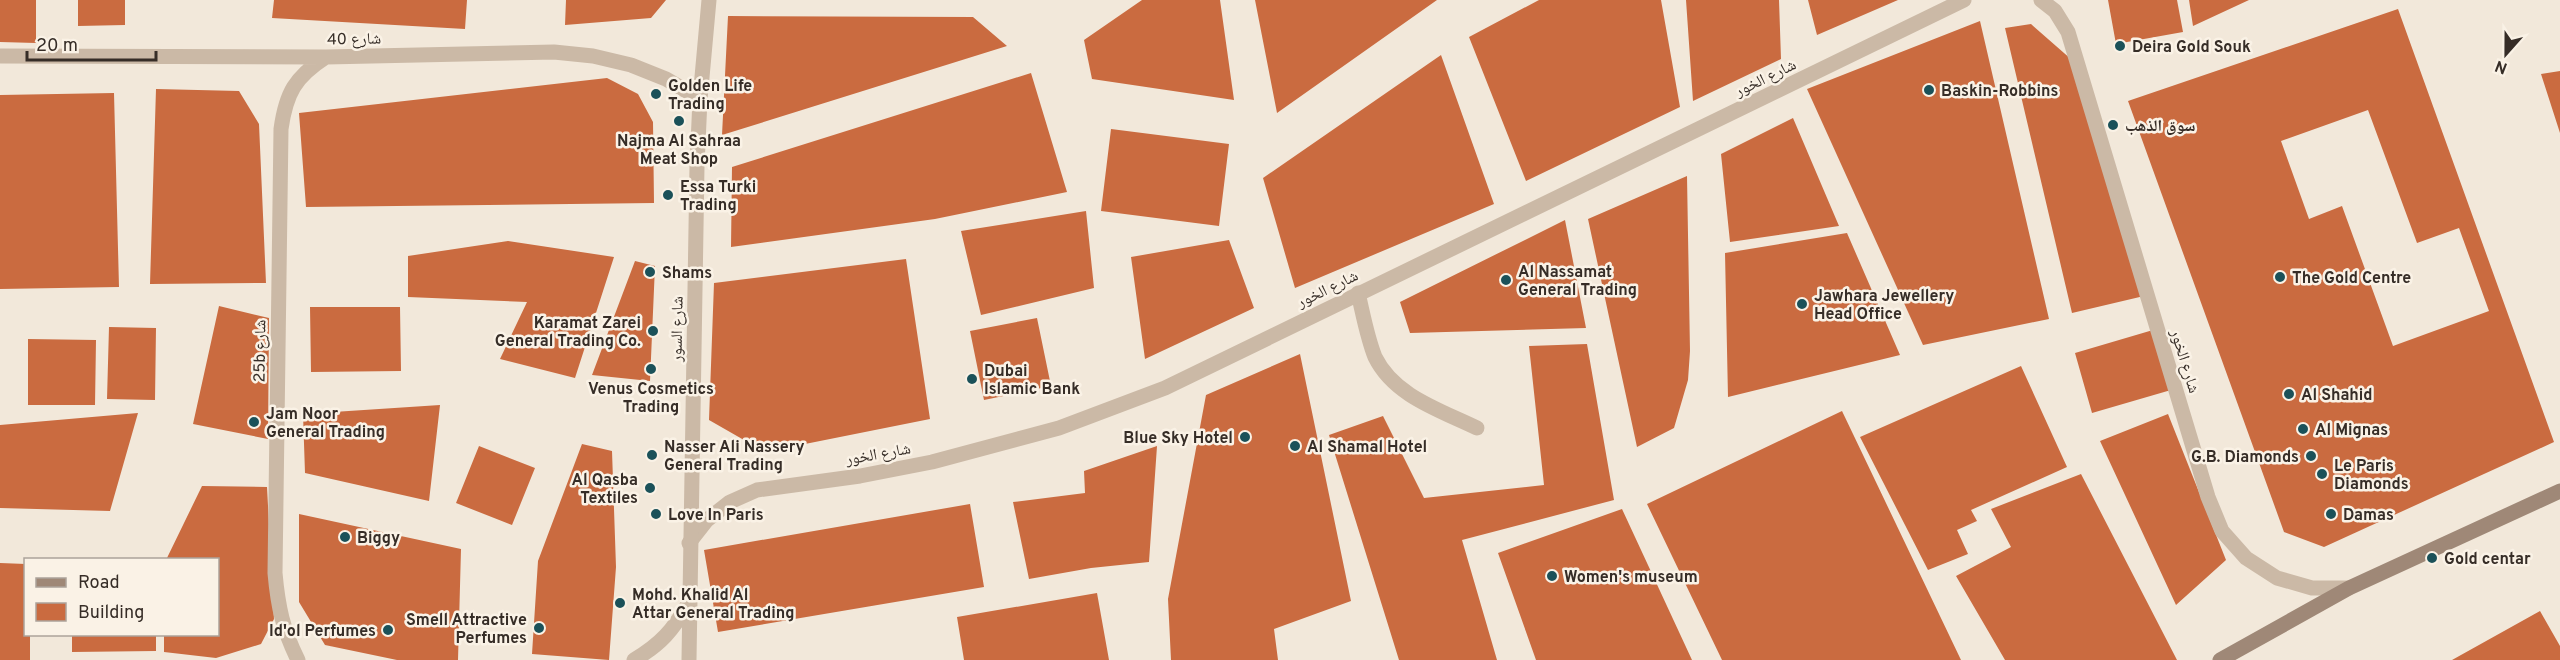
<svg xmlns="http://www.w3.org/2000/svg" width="2560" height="660" viewBox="0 0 2560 660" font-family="Overpass,'Noto Naskh Arabic',sans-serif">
	<rect width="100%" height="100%" fill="#f2e8da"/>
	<!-- building -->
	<path fill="#ca6b40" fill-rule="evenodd" d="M0,0h36v43l-36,-1z
		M78,0h47v25l-47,1z
		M274,0h193l-2,29 -193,-11z
		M566,0h100l-15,18 -86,7z
		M1142,0h78l14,100 -142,-21 -8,-39z
		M1255,0h182l-160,113z
		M1539,0h122l19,107 -154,74 -57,-144z
		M1686,0h93l2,59 -88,42z
		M1808,0h90l-81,35z
		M2108,0h69l6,32 -67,12z
		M2189,0h60l-56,26z
		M2398,9l156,433 -230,105 -40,-15 -156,-431zM2368,110l49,133 42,-15 30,83 -96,35 -51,-140 -33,13 -28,-78z
		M728,16l245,1 34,29 -285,89z
		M1980,21l69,298 -126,26 -116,-256z
		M2031,24l41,36 72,236 -72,17 -67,-285z
		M1441,55l53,149 -199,84 -32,-110z
		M2560,71v62l-19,-59z
		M1031,73l36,119 -132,27 -204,28 1,-80z
		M607,78l31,16 15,28 1,81 -348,4 -7,-94z
		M156,89l83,2 20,33 7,159 -116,1z
		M114,93l5,194 -119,2v-194z
		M1793,118l46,108 -109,16 -9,-88z
		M1111,129l118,15 -10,82 -118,-15z
		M1687,176l3,175 -2,29 -14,48 -37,19 -49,-228z
		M1086,211l8,77 -113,27 -20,-84z
		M1565,220l21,108 -176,5 -10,-31z
		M1847,233l53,122 -172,42 -3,-144z
		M1229,240l25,68 -109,51 -14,-102z
		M508,241l106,16 -39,121 -75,-19 27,-57 -119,-5v-41z
		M906,259l24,160 -165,33 -56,-32 5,-137z
		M635,261l20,5 -5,115 -58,-6z
		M219,306l50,12 -1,121 -75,-15z
		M310,307h90l1,64 -90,1z
		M1037,318l14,68 -67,14 -14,-69z
		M109,327l47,1 -1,72 -48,-1z
		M2153,330l18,60 -79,23 -17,-60z
		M28,339l68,1 -1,65h-67z
		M1587,344l27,156 -152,40 35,120h-98l-70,-225 54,-19 41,82 120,-13 -15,-139z
		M1300,354l51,247 -77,28 4,31h-107l-3,-61 38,-204z
		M2021,366l46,101 -96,43 6,11 -20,9 11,24 -40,16 -68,-133z
		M440,405l-11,96 -124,-28 -2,-59z
		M1842,411l119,249h-239l-75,-156z
		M138,413l-28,98 -110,-3v-83z
		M2168,414l58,146 -50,45 -76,-164z
		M582,444l30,7 4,116 -7,93 -77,-6 6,-93z
		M479,446l56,22 -23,57 -56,-22z
		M1157,446l-8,116 -58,6 -62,11 -16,-77 72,-9 -1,-22z
		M2081,474l96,186h-172l-49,-84 55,-29 -20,-38z
		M202,486l65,1 7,132 -13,25 -45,14 -52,-6v-18h54v-74h-52z
		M970,504l14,83 -266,45 -14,-82z
		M1622,509l70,151h-156l-38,-107z
		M299,514l162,35 -3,111h-61l-72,-15 -26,-43z
		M0,563l26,1v70h4v26h-30z
		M1097,593l12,67h-145l-7,-43z
		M2540,611l20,35v14h-108z
		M72,634h84v17l-84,1z"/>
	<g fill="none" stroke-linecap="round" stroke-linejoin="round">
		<!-- service -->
		<path stroke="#cbb9a6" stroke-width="15" d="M1358,293c5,21 9,44 17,64 19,39 65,53 102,71"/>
		<!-- minor -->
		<path stroke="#cbb9a6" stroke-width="15" d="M2041,0l14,11 13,21 140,465 14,34 24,27 31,20 35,10h37
			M0,56l326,1 228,-5 39,4 38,9 35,14 34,20
			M689,543l18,-23 23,-18 27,-12 103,-14 72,-14 127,-34 106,-40 799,-388
			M298,660c-15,-30 -20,-53 -23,-87l6,-444c5,-36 14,-52 45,-72
			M634,660c27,-16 39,-30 54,-56"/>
		<!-- tertiary -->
		<path stroke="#cbb9a6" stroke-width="15" d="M689,660l8,-494 3,-67 9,-99"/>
		<!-- secondary -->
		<path stroke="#9f8877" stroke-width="15" d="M2220,660l129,-72 211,-97"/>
	</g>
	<!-- markers -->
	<g fill="#1b5159" stroke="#faf2e6" stroke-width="2">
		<circle cx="2120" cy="46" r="6"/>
		<circle cx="1929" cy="90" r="6"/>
		<circle cx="656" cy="94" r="6"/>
		<circle cx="679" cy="121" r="6"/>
		<circle cx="2113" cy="125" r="6"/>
		<circle cx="668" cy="195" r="6"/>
		<circle cx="650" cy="272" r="6"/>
		<circle cx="2280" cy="277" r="6"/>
		<circle cx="1506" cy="280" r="6"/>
		<circle cx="1802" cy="304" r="6"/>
		<circle cx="653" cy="331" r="6"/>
		<circle cx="651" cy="369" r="6"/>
		<circle cx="972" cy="379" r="6"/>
		<circle cx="2289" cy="394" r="6"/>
		<circle cx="254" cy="422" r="6"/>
		<circle cx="2303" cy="429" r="6"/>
		<circle cx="1245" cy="437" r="6"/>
		<circle cx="1295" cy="446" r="6"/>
		<circle cx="652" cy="455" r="6"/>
		<circle cx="2311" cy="456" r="6"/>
		<circle cx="2322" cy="474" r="6"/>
		<circle cx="650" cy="488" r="6"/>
		<circle cx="656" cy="514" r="6"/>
		<circle cx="2331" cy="514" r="6"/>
		<circle cx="345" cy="537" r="6"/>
		<circle cx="2432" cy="558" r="6"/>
		<circle cx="1552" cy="576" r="6"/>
		<circle cx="620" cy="603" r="6"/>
		<circle cx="539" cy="628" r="6"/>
		<circle cx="388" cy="630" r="6"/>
	</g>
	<g text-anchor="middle" stroke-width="5" stroke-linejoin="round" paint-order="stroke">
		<!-- street labels -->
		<g font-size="16" fill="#362d27" stroke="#faf2e6">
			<text transform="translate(354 38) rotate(-1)" y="6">شارع 40</text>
			<text transform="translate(1765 77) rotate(-26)" y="6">شارع الخور</text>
			<text transform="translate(1327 288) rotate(-26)" y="6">شارع الخور</text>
			<text transform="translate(676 329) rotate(-89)" y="6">شارع السور</text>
			<text transform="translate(259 351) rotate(-89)" y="6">25b شارع</text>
			<text transform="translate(2186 361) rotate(73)" y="6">شارع الخور</text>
			<text transform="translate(878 453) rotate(-10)" y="6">شارع الخور</text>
		</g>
		<!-- poi labels -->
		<g font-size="16" font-weight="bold" fill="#362d27" stroke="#faf2e6" text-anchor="start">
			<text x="2132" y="52">Deira Gold Souk</text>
			<text x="668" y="91">Golden Life<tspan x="668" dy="18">Trading</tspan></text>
			<text x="1941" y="96">Baskin-Robbins</text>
			<text x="2125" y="131">سوق الذهب</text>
			<text x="679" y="146" text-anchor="middle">Najma Al Sahraa<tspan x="679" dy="18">Meat Shop</tspan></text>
			<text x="680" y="192">Essa Turki<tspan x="680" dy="18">Trading</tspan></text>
			<text x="1518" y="277">Al Nassamat<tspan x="1518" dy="18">General Trading</tspan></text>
			<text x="662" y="278">Shams</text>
			<text x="2292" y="283">The Gold Centre</text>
			<text x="1814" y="301">Jawhara Jewellery<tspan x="1814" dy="18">Head Office</tspan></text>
			<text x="641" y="328" text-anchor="end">Karamat Zarei<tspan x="641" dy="18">General Trading Co.</tspan></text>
			<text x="984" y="376">Dubai<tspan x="984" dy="18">Islamic Bank</tspan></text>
			<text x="651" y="394" text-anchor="middle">Venus Cosmetics<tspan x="651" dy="18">Trading</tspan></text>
			<text x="2301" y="400">Al Shahid</text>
			<text x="266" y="419">Jam Noor<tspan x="266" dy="18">General Trading</tspan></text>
			<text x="2315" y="435">Al Mignas</text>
			<text x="1233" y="443" text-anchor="end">Blue Sky Hotel</text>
			<text x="664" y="452">Nasser Ali Nassery<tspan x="664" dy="18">General Trading</tspan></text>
			<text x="1307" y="452">Al Shamal Hotel</text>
			<text x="2299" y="462" text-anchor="end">G.B. Diamonds</text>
			<text x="2334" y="471">Le Paris<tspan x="2334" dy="18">Diamonds</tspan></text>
			<text x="638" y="485" text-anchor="end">Al Qasba<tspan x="638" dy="18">Textiles</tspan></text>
			<text x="668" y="520">Love In Paris</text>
			<text x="2343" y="520">Damas</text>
			<text x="357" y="543">Biggy</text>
			<text x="2444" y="564">Gold centar</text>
			<text x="1564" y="582">Women's museum</text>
			<text x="632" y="600">Mohd. Khalid Al<tspan x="632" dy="18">Attar General Trading</tspan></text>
			<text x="527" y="625" text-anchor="end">Smell Attractive<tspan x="527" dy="18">Perfumes</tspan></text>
			<text x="376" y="636" text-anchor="end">Id'ol Perfumes</text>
		</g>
	</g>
	<!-- legend -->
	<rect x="24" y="558" width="195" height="78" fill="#faf2e6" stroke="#aca39a" stroke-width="1.5"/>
	<rect x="36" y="578" width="30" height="9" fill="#9f8877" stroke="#aca39a" stroke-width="1.5"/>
	<text x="78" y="588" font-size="18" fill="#362d27">Road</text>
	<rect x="36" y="603" width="30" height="18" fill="#ca6b40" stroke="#aca39a" stroke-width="1.5"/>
	<text x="78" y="618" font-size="18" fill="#362d27">Building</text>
	<!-- north arrow -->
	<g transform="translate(2506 54) rotate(201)" stroke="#faf2e6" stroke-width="4.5" paint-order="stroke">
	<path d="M0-4.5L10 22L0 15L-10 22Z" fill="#362d27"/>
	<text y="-9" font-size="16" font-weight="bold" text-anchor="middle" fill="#362d27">N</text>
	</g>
	<!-- scale -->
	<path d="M27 51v9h129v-9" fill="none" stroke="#362d27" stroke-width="3"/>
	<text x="36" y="51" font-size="18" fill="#362d27" stroke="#faf2e6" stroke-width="4.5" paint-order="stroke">20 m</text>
</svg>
